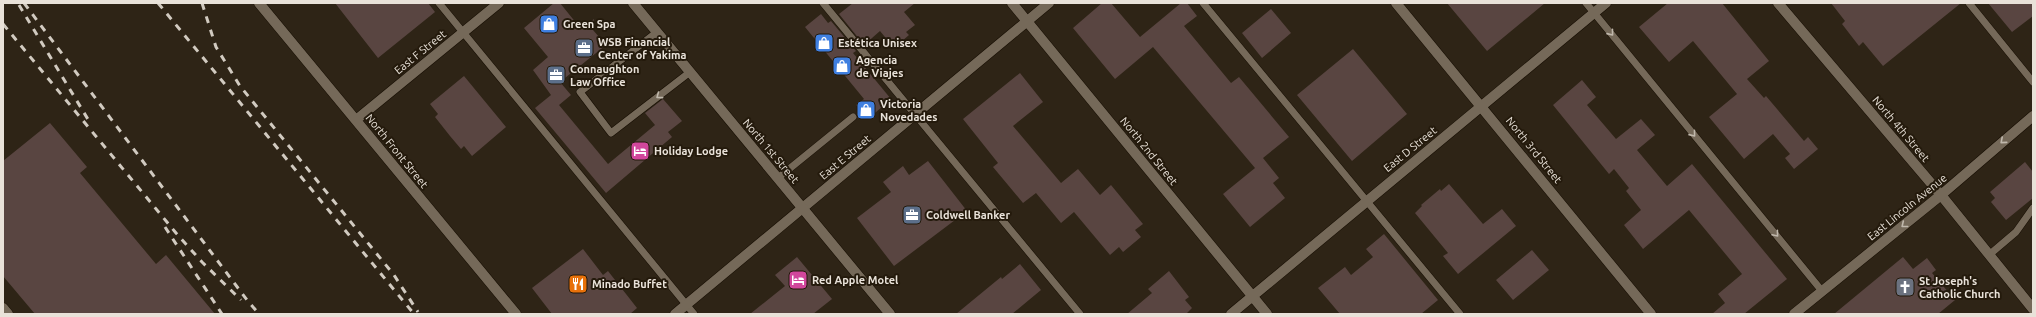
<svg xmlns="http://www.w3.org/2000/svg" width="2036" height="317" viewBox="0 0 2036 317" font-family="Ubuntu,sans-serif">
	<rect width="100%" height="100%" fill="#2e2416"/>
	<!-- building -->
	<path fill="#594541" d="M335,3h93l7,9 -57,46z
		M554,3h6l21,26 13,-10 -1,11 13,15 -46,37 11,13 -12,10 49,59 47,-39 -10,-12 18,-14 19,22 -14,11 4,5 -66,56 -71,-85 16,-13 -18,-25 15,-13 -24,-29z
		M853,3h62l-11,9 11,13 -9,7 3,3 -15,13 -14,-17 -16,14 -25,-31z
		M1102,3h9l29,34 41,-34h6l10,13 -13,10 47,57 8,-6 50,60 -26,21 16,20 -6,5 12,15 -35,29 -27,-33 32,-26 -102,-121 -38,32 -42,-51z
		M1447,3h98l-58,48z
		M1668,3h54l47,58 -22,18 17,19 2,-2 38,45 4,-4 10,12 -24,20 -9,-11 5,-4 -17,-20 -29,25 -35,-42 28,-23 -44,-53 -24,21 -30,-35z
		M1831,3h130l-78,63 -20,-24 -4,4 -17,-22 3,-3z
		M1988,3h45v13l-21,16z
		M1271,9l20,24 -29,25 -20,-25z
		M821,14l7,9 3,-2 25,30 -3,2 38,46 -23,20 -12,-14 8,-6 -59,-72z
		M1353,49l54,65 -55,47 -55,-66z
		M1020,73l23,29 -30,24 48,57 17,-14 22,26 11,-10 32,39 -8,6 6,7 -18,15 -4,-5 -9,8 -36,-43 -13,11 -25,-30 -13,10 -30,-36 5,-4 -35,-44z
		M464,76l42,51 -34,29 -8,-10 -3,3 -11,-13 -15,-19 3,-3 -8,-10z
		M1582,80l14,17 -9,8 29,34 25,-20 14,16 -18,15 30,36 25,-22 95,115 -43,35h-32l13,-11 -7,-9 24,-20 -53,-64 -46,39 -19,-24 17,-15 -15,-19 3,-3 -15,-19 -5,5 -56,-69z
		M50,123l37,44 -7,6 76,91 10,-9 49,59h-180l-32,-38v-115z
		M928,161l39,50 -73,55 -37,-48 34,-26 -8,-10 20,-16 6,9z
		M2025,162l8,10v26l-27,22 -15,-18 4,-4 -5,-6z
		M1449,184l34,40 19,-15 14,17 -58,48 -15,-18 5,-3 -33,-40 7,-7 -1,-1 19,-16 1,2z
		M1384,234l54,66 -17,14h-81l-22,-26 27,-21 6,8 22,-18 -7,-8z
		M583,249l20,26 5,-4 29,37 -7,6h-78l-20,-26z
		M1532,250l17,20 -36,30 -17,-20z
		M797,257l35,42 -19,15h-63l35,-28 -10,-11z
		M1903,257l10,12 14,-11 9,12 -4,3 23,27 -17,14h-104z
		M1020,264l21,26 -29,24h-56l45,-37 1,2z
		M1169,271l20,26 -4,3 7,8 -6,6h-59l25,-21 -4,-4z"/>
	<g fill="none" stroke-linecap="round" stroke-linejoin="round">
		<!-- lane casing -->
		<g stroke="#160d02" stroke-width="8">
			<path id="lane" d="M439,3l255,311
				M823,3l257,311
				M1203,3l257,311
				M1586,3l236,288
				M1969,3l64,79
				M657,32l-77,60 31,41 79,-61
				M778,178l75,-61
				M1989,255l27,-23 17,-24"/>
		</g>
		<!-- street casing -->
		<g stroke="#160d02" stroke-width="11">
			<path id="street" d="M259,3l257,311
				M1012,3l255,311
				M1396,3l255,311
				M1778,3l163,192 92,114
				M356,120l143,-117
				M3,308l5,6
				M675,314l374,-311
				M1231,314l375,-311"/>
		</g>
		<!-- secondary casing -->
		<g stroke="#160d02" stroke-width="11">
			<path id="secondary" d="M633,3l257,311
				M1794,314l147,-119 92,-79"/>
		</g>
		<!-- lane -->
		<use href="#lane" stroke="#756959" stroke-width="7"/>
		<!-- street -->
		<use href="#street" stroke="#756959" stroke-width="10"/>
		<!-- secondary -->
		<use href="#secondary" stroke="#756959" stroke-width="10"/>
		<!-- rail -->
		<path stroke="#d1cac0" stroke-width="3" stroke-dasharray="7 7" stroke-linecap="butt" d="M24,3l223,297 12,14
			M158,3l256,311
			M202,3l14,44 24,39 154,189 24,37
			M19,5l70,116
			M3,24l173,209 26,29 39,38
			M165,227l57,87"/>
	</g>
	<!-- one-way arrows -->
	<defs><path id="oneway-chevron" d="M-2-3.5L2.5 0L-2 3.5" fill="none" stroke-width="1.6" stroke-linecap="round" stroke-linejoin="round"/></defs>
	<g stroke="#c0b8ac">
		<use href="#oneway-chevron" transform="translate(1611 33) rotate(51)"/>
		<use href="#oneway-chevron" transform="translate(659 96) rotate(143)"/>
		<use href="#oneway-chevron" transform="translate(1693 134) rotate(51)"/>
		<use href="#oneway-chevron" transform="translate(2003 141) rotate(139)"/>
		<use href="#oneway-chevron" transform="translate(1904 225) rotate(141)"/>
		<use href="#oneway-chevron" transform="translate(1776 234) rotate(50)"/>
	</g>
	<!-- icons -->
	<defs>
		<g id="shop-square" transform="scale(1)"><rect x="-9" y="-9" width="18" height="18" rx="4" fill="#3f7fe0" stroke="#241a0c"/><path d="M-5-2.5h2.3a2.7 3.5 0 0 1 5.4 0H5L5.5 6h-11ZM-1.5-2.5h3a1.5 2.3 0 0 0-3 0Z" fill="#fff"/></g>
		<g id="office-square" transform="scale(1)"><rect x="-9" y="-9" width="18" height="18" rx="4" fill="#5c6f8a" stroke="#241a0c"/><path d="M-6-3h4V-5.5h4V-3h4V5H-6ZM-1-4.5V-3h2v-1.5ZM-6 0V1H6V0Z" fill="#fff"/></g>
		<g id="hotel-square" transform="scale(1)"><rect x="-9" y="-9" width="18" height="18" rx="4" fill="#d1479c" stroke="#241a0c"/><path d="M-6-4.5h1.5V1H6V5H4.5V3h-9V5H-6ZM-4 0a1.8 1.8 0 1 1 3.6 0ZM.5 0V-2.5h3Q6-2.5 6 0Z" fill="#fff"/></g>
		<g id="restaurant-square" transform="scale(1)"><rect x="-9" y="-9" width="18" height="18" rx="4" fill="#e8710a" stroke="#241a0c"/><path d="M-5-6h1v4h1v-4h1v4h1v-4h1v5L-1.5 .5V6h-2V.5L-5-1ZM5-6V6H3V1.5H1.5Q1.5-4 5-6Z" fill="#fff"/></g>
		<g id="church-square" transform="scale(1)"><rect x="-9" y="-9" width="18" height="18" rx="4" fill="#6b7280" stroke="#241a0c"/><path d="M-1.2-6h2.4v3.5h3.3v2.4h-3.3V6h-2.4V-.1h-3.3v-2.4h3.3Z" fill="#fff"/></g>
	</defs>
	<g fill-rule="evenodd">
		<use href="#shop-square" x="549" y="24"/>
		<use href="#shop-square" x="824" y="43"/>
		<use href="#office-square" x="584" y="48"/>
		<use href="#shop-square" x="842" y="66"/>
		<use href="#office-square" x="556" y="75"/>
		<use href="#shop-square" x="866" y="110"/>
		<use href="#hotel-square" x="640" y="151"/>
		<use href="#office-square" x="912" y="215"/>
		<use href="#hotel-square" x="798" y="280"/>
		<use href="#restaurant-square" x="578" y="284"/>
		<use href="#church-square" x="1905" y="287"/>
	</g>
	<g text-anchor="middle" stroke-width="4" stroke-linejoin="round" paint-order="stroke">
		<!-- poi labels -->
		<g font-size="11" font-weight="bold" fill="#e9e2d9" stroke="#241a0c" text-anchor="start">
			<text x="563" y="28">Green Spa</text>
			<text x="598" y="46">WSB Financial<tspan x="598" dy="13">Center of Yakima</tspan></text>
			<text x="838" y="47">Estética Unisex</text>
			<text x="856" y="64">Agencia<tspan x="856" dy="13">de Viajes</tspan></text>
			<text x="570" y="73">Connaughton<tspan x="570" dy="13">Law Office</tspan></text>
			<text x="880" y="108">Victoria<tspan x="880" dy="13">Novedades</tspan></text>
			<text x="654" y="155">Holiday Lodge</text>
			<text x="926" y="219">Coldwell Banker</text>
			<text x="812" y="284">Red Apple Motel</text>
			<text x="1919" y="285">St Joseph's<tspan x="1919" dy="13">Catholic Church</tspan></text>
			<text x="592" y="288">Minado Buffet</text>
		</g>
		<!-- street labels -->
		<g font-size="11" fill="#e9e2d9" stroke="#241a0c">
			<text transform="translate(420 52) rotate(-39)" y="4">East F Street</text>
			<text transform="translate(1901 129) rotate(50)" y="4">North 4th Street</text>
			<text transform="translate(1410 149) rotate(-39)" y="4">East D Street</text>
			<text transform="translate(1534 150) rotate(51)" y="4">North 3rd Street</text>
			<text transform="translate(397 151) rotate(51)" y="4">North Front Street</text>
			<text transform="translate(771 151) rotate(50)" y="4">North 1st Street</text>
			<text transform="translate(1149 151) rotate(51)" y="4">North 2nd Street</text>
			<text transform="translate(845 157) rotate(-40)" y="4">East E Street</text>
			<text transform="translate(1907 207) rotate(-39)" y="4">East Lincoln Avenue</text>
		</g>
	</g>
	<!-- border -->
	<rect width="2036" height="317" fill="none" stroke="#e9e2d9" stroke-width="8"/>
</svg>
